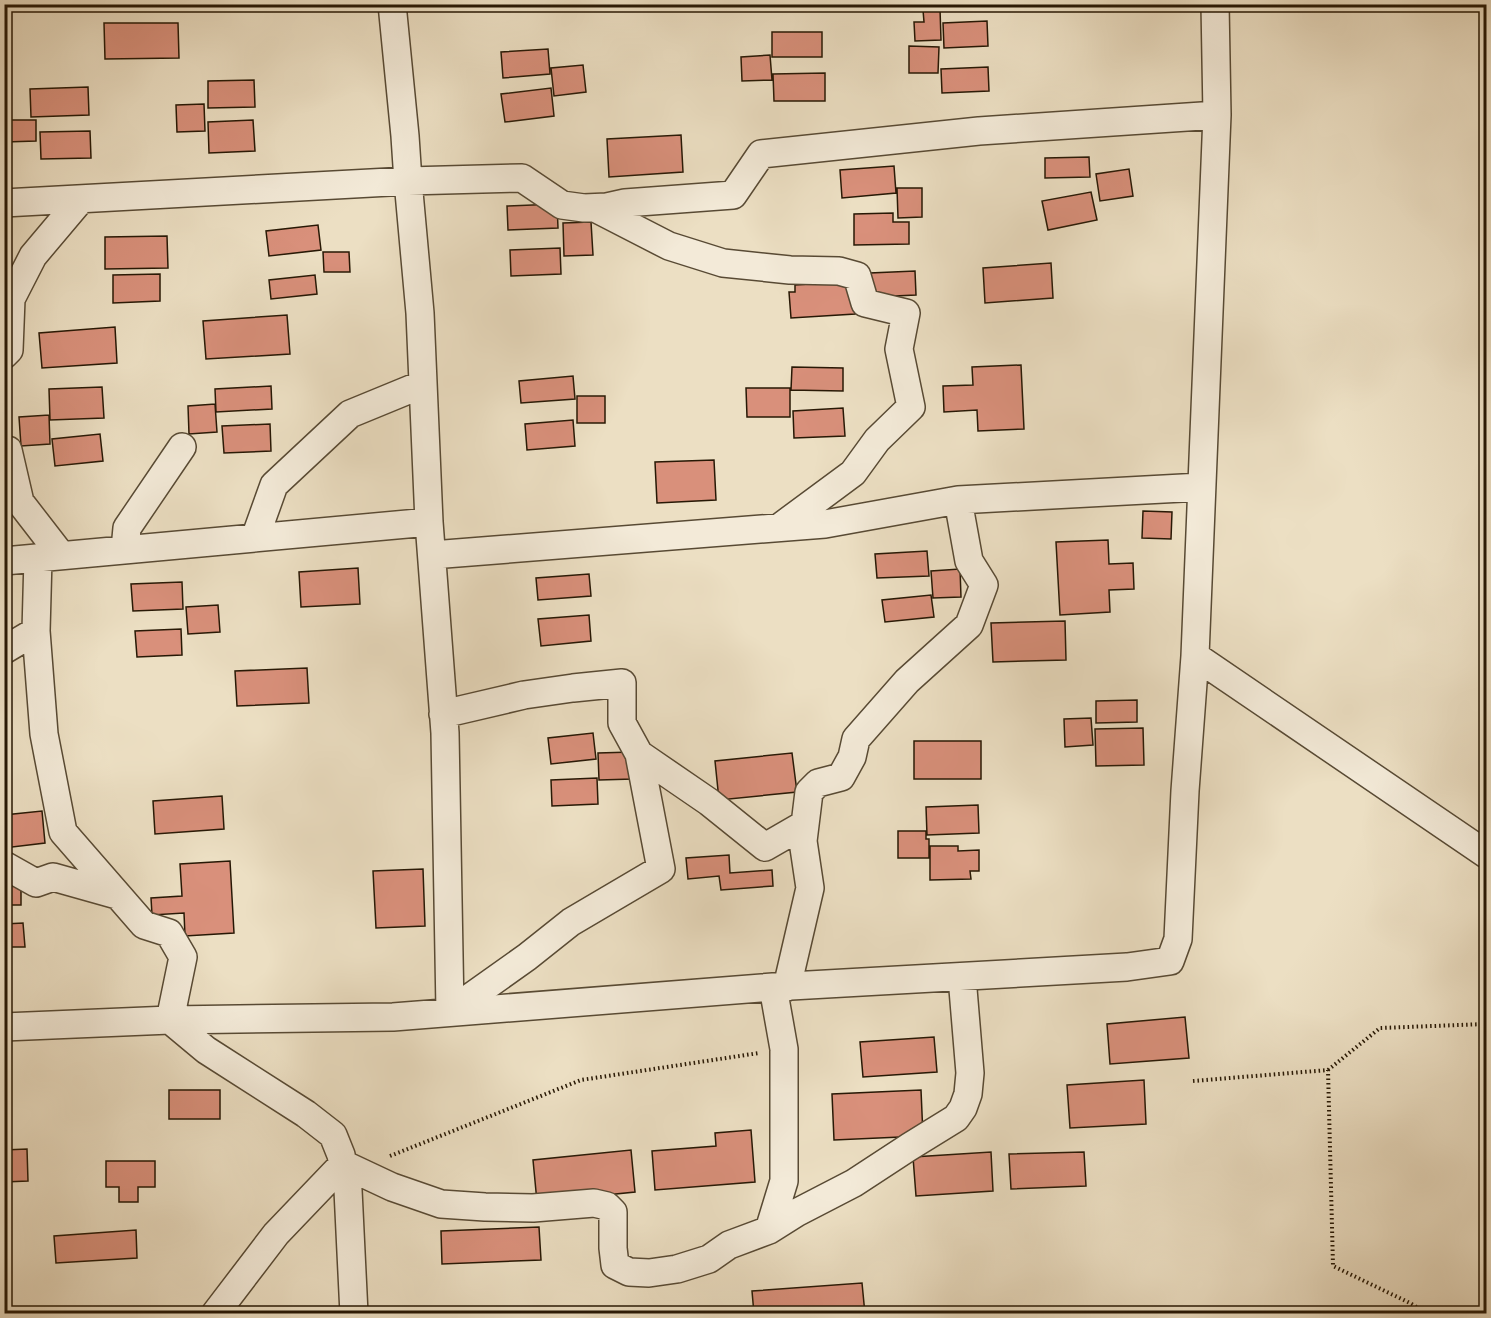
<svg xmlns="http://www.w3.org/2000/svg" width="1491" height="1318" viewBox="0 0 1491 1318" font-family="'IM FELL Double Pica',serif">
	<rect width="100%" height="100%" fill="#ecdfc3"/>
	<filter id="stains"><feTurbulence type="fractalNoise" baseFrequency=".00333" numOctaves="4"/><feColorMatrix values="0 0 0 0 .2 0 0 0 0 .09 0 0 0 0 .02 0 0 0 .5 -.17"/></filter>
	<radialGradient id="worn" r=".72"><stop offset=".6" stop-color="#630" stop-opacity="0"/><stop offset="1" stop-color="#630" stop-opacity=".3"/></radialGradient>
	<!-- building -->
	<path fill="#d9907b" stroke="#271805" stroke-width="1.5" d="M940,9l1,31 -26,1 -1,-19h10l-1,-12z
		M987,21l1,25 -44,2 -1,-25z
		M104,23h74l1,35 -74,1z
		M772,32h50v25h-50z
		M909,46l30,1 -1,26h-29z
		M548,49l2,25 -47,4 -2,-26z
		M770,55l2,25 -30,1 -1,-24z
		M583,65l3,27 -32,4 -3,-28z
		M988,67l1,24 -47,2 -1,-24z
		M825,73v28h-51l-1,-27z
		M254,80l1,27 -47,1v-27z
		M88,87l1,28 -58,2 -1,-28z
		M551,88l3,28 -49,6 -4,-28z
		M204,104l1,27 -28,1 -1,-27z
		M5,120h31v21l-31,1z
		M253,120l2,31 -46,2 -1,-31z
		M90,131l1,27 -50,1 -1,-27z
		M681,135l2,37 -74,5 -2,-38z
		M1089,157l1,20 -45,1v-20z
		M894,166l2,27 -54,5 -2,-28z
		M1129,169l4,27 -33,5 -4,-27z
		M897,188h25v29l-24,1z
		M1091,192l6,28 -49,10 -6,-29z
		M557,204l1,24 -50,2 -1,-24z
		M893,213v9h16v22l-55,1v-31z
		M591,222l2,33 -29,1 -1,-33z
		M318,225l3,25 -52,6 -3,-25z
		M167,236l1,32 -63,1v-32z
		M560,248l1,26 -50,2 -1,-26z
		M323,252h26l1,20h-26z
		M1051,263l2,35 -68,5 -2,-35z
		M915,271l1,24 -44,2 -2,-24z
		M160,274v27l-47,2v-28z
		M315,275l2,19 -46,5 -2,-19z
		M853,281l2,33 -64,4 -2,-26h6v-7z
		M287,315l3,39 -84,5 -3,-38z
		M115,327l2,36 -75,5 -3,-35z
		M1021,365l3,64 -46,2 -1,-21 -33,2 -1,-26 30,-1 -1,-18z
		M792,367l51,1v23l-52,-1z
		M573,376l2,23 -54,4 -2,-22z
		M271,386l1,23 -56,3 -1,-23z
		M102,387l2,31 -54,2 -1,-31z
		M746,388h44v29h-43z
		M577,396h28v27h-28z
		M215,404l2,28 -28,2 -1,-28z
		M843,408l2,28 -51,2 -1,-27z
		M49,415l1,29 -29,2 -2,-29z
		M573,420l2,26 -48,4 -2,-26z
		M270,424l1,27 -47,2 -2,-27z
		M100,434l3,27 -48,5 -3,-27z
		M714,460l2,40 -59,3 -2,-41z
		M1143,511l29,1 -1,27 -29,-1z
		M1108,540l1,24 24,-1 1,26 -25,1 1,22 -50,3 -4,-73z
		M927,551l2,25 -52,2 -2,-24z
		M358,568l2,36 -59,3 -2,-35z
		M960,569l1,28 -28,1 -2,-27z
		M589,574l2,22 -53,4 -2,-22z
		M182,582l1,27 -50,2 -2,-27z
		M931,595l3,22 -49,5 -3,-22z
		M218,605l2,27 -32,2 -2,-27z
		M589,615l2,26 -50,5 -3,-27z
		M1065,621l1,39 -73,2 -2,-39z
		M181,629l1,26 -45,2 -2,-26z
		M307,668l2,35 -72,3 -2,-35z
		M1137,700v22l-41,1v-22z
		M1091,718l2,27 -28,2 -1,-28z
		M1143,728l1,37 -48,1 -1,-37z
		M593,733l3,26 -45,5 -3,-26z
		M914,741h67v38h-67z
		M632,752l1,27 -34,1 -1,-27z
		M792,753l5,39 -78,8 -4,-39z
		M597,778l1,26 -46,2 -1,-26z
		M222,796l2,33 -69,5 -2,-33z
		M978,805l1,28 -52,2 -1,-28z
		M42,811l3,32 -41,5v-33z
		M898,831h28v8h3v19h-31z
		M930,846h28v5l21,-1v21h-9l1,8 -41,1z
		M729,855l1,18 42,-3 1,16 -52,4 -2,-14 -31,3 -2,-21z
		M230,861l4,72 -49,3 -1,-23 -32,2 -1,-17 31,-2 -2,-32z
		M423,869l2,57 -49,2 -3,-57z
		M4,879h17v26h-17z
		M23,923l2,24h-21v-23z
		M1185,1017l4,41 -79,6 -3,-40z
		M934,1037l3,35 -74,5 -3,-35z
		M1144,1080l2,44 -76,4 -3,-43z
		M169,1090h51v29h-51z
		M921,1090l2,46 -89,4 -2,-46z
		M751,1130l4,52 -100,8 -3,-39 64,-5 -1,-13z
		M27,1149l1,32 -24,1v-32z
		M631,1150l4,42 -98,10 -4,-42z
		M991,1152l2,39 -77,5 -3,-39z
		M1084,1152l2,34 -75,3 -2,-35z
		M106,1161h49v26h-17v15h-19v-15h-13z
		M539,1227l2,33 -99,4 -1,-33z
		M136,1230l1,28 -81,5 -2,-27z
		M862,1283l3,31h-111l-2,-23z
		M528,1307l109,1v6h-109z"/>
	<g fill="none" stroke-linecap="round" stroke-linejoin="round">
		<!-- minor casing -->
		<g stroke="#584a34" stroke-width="30">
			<path id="minor" d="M392,4l13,132 3,45 12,132 9,209 16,211 5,278
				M4,203l404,-22 114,-3 40,27 22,3 23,-1 18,-4 108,-8 28,-41 218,-23 238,-16
				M595,208l74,38 54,17 67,7 49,1 18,5 8,27 41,10 -7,36 12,58 -34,33 -24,33 -73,54
				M4,355l5,-5 2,-51 22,-43 48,-57
				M4,449l4,1 12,52 41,53
				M255,538l19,-53 76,-71 73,-30
				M125,549l2,-21 55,-81
				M432,555l393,-31 133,-24 243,-13
				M4,561l425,-39
				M36,631l8,103 19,98 81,93 25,8 14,24 -13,63 36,30 100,64 27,21 8,20 7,35 6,124
				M4,650l32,-19 2,-73
				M1195,656l291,198
				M443,714l81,-19 49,-7 49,-5v40l17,31 22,115 -90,53 -44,35 -76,54
				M639,754l70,48 56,45 40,-23
				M4,865l32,18 17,-6 64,18
				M787,987l23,-99 -7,-47 6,-49 9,-9 23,-6 11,-20 4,-18 51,-58 62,-56 15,-40 -15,-24 -11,-61
				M4,1027l166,-7 223,-3 380,-30 354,-20 43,-6 8,-22 7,-148 10,-135 22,-541 -2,-111
				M769,1230l15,-49v-132l-11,-62
				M215,1314l61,-80 67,-70 49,23 49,17 44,3 48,1 61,-5 13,3 6,6v36l2,17 14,7 20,1 28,-4 32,-10 20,-14 40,-15 27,-17 58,-30 55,-36 47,-29 7,-10 5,-14 2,-21 -8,-96"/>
		</g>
		<!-- path -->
		<path stroke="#271805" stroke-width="4" stroke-dasharray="1.5 3" stroke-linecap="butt" d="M1328,1070l52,-42 106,-4
			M1193,1081l135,-11 5,196 77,37 18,11
			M390,1156l191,-76 178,-27"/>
		<!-- minor -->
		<use href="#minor" stroke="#f3ead8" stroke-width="27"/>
	</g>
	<!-- margin -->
	<rect width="1491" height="1318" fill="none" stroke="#ecdfc3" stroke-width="24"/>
	<rect x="6" y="6" width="1479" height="1306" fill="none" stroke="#271805" stroke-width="3"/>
	<rect x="12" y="12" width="1467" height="1294" fill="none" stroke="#271805" stroke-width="1.5"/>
	<rect width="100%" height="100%" filter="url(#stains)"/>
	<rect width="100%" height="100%" fill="url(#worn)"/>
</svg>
